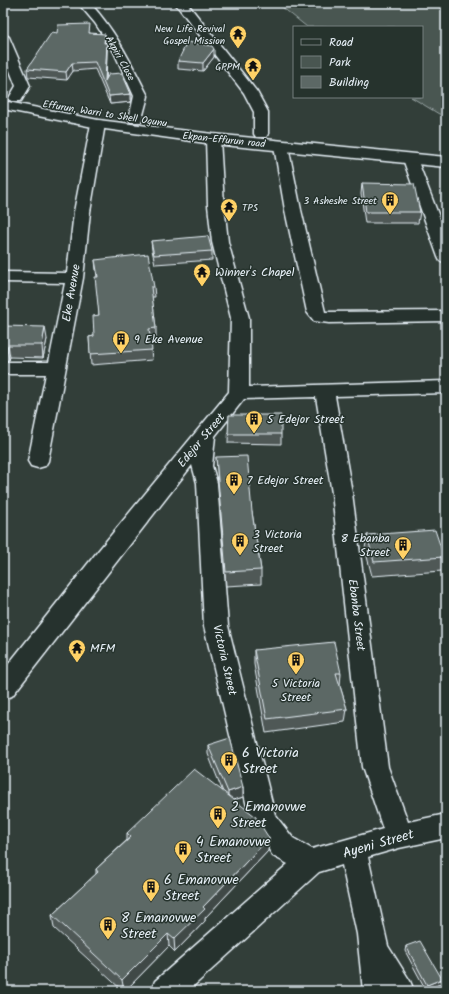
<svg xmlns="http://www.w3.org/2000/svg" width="449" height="994" viewBox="0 0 449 994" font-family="Kalam,sans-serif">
	<rect width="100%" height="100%" fill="#323e39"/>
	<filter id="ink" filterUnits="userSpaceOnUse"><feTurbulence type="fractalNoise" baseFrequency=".025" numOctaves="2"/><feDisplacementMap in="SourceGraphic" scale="8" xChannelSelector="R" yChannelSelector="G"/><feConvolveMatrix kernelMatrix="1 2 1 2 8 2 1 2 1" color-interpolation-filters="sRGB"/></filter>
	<g filter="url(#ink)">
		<!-- green -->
		<path fill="#495651" stroke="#98a4a4" d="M277,3h169v113l-7,-2 -28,-17h11v-70h-115z"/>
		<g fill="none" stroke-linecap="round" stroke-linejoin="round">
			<!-- street casing -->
			<g stroke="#e8f1f8" stroke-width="3">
				<path id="street" d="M78,3h12c26,28 41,60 58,93l-7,26h-10l-2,-3 5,-23 -20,-44 -19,-29z
					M175,3h12l70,89 11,20v22l-2,3h-10l-2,-3v-22l-10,-19z
					M3,33l6,4 21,49 -9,15h-10l-2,-3 7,-12 -13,-33z
					M98,120l5,1 2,3 -15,88 -7,66 -35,183 -3,5 -7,2 -7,-2 -3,-5 18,-87h-43v-12h46l16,-79 -62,-1v-10l64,1 7,-61 17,-88 2,-3z
					M213,135l5,1 2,3 4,66 4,37 21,76v69l197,-6v12l-111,3 17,97 36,274 20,55 38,-8v24l-47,10 -31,9 20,89 22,35 4,10h-51l-6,-57 -15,-69 -23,7 -131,119h-37l4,-10 133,-117 -15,-8 -23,-37 -46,-193 -7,-143 -5,-18 -180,231 -9,3v-28l95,-120 131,-159 2,-74 -19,-76 -4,-37 -2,-66 2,-3zM316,397l16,96 30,274 21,62 -71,20 -19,-11 -18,-23 -47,-189 -11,-143 -5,-17 3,-30 29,-37z
					M281,142l5,1 2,3 13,64 24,102 121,-1v10l-117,2 -15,-2 -7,-9 -22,-102 -11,-64 2,-3z
					M410,155l5,1 2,3 29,76v27l-6,-1 -2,-4 -35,-98 2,-3z"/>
			</g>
			<!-- secondary casing -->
			<g stroke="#e8f1f8" stroke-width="3">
				<path id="secondary" d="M3,101l95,19 115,14 233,23v10l-233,-23 -115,-16 -95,-19z"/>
			</g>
			<!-- street -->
			<use href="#street" fill="#26332d" fill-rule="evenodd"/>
			<!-- secondary -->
			<use href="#secondary" fill="#26332d" fill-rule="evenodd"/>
		</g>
		<!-- wall -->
		<path fill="#4f5957" stroke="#e8f1f8" d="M57,33h33l15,9v1h2v8l-1,29 25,14v8l-21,2 -15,-35 -22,2 -6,9 -39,-3 -1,-8z
			M214,57l-11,14 -25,-2v-8z
			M362,183l58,29 -2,11h-53l-4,-29z
			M446,194v25l-5,-16 1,-8z
			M151,241l61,10v9l-57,4 -3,-14z
			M95,260l59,27 1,10h-3l4,31v11h-6l2,21 -61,5 -2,-28 5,-1 5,-21 -2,-38 -1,-7z
			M3,326l44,13 -4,19 -33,-1 -1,3 -6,1z
			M229,415l52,19v10l-53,-1z
			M216,457l36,55 9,58v14l-35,2 -9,-116z
			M367,535l77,22 -2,14 -70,5 -7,-27z
			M254,650l87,23 -1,13 7,23 -2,13 -79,11 -12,-69z
			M208,745l35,42v10l-9,3 35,38 -1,13 -63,67v3l-30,31 -6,-6 -44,45h-2l-69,-63 -2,-13 44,-41v-5l31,-29v-7l96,-41 -15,-38z
			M406,946l36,33 -2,5 -14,6 -21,-39z"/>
		<!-- shaded-wall -->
		<path fill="#404947" stroke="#e8f1f8" d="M105,34v8l-1,9v-8z
			M107,43v8l-1,36 -1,-6z
			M214,49v8l-11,14v-8z
			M72,63l1,8 -6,9 -1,-8z
			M131,94v8l-21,2 -1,-8z
			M45,327l2,12 -4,19 -1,-13z
			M8,345l2,12 -1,3 -2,-12z
			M4,363l1,13 -2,9v-20z
			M243,787v10l-15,5v-10z
			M269,838l-1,13 -63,67v3l-30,31 -1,-13 29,-32z
			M168,934l1,12 -44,45h-1l-2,-11z
			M442,979l-2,5 -14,6 1,-5z"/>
		<!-- building -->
		<path fill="#5c6865" stroke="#e8f1f8" d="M90,24l-1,9 16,1 -1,9h3l-2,38 4,-7 13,-1 9,21 -22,2 -14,-34 -23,1 -6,9 -39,-3 25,-37 5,1 1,-8z
			M187,42l25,4 2,3 -11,14 -25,-2z
			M362,183l52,1 6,28h-54z
			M446,194v13l-4,-12z
			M208,236l4,15 -58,4 -3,-14z
			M148,254l6,33h-3l5,41 -7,1 3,21 -62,4 -1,-17 5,-1 -1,-20 6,-1 -4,-38h3l-3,-17z
			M3,326l42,1 -3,18h-34l-1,3 -4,1z
			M229,415h52v19h-53z
			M247,456l5,56 9,58 -35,2 -10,-115z
			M435,530l9,27 -70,5 -7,-27z
			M334,642l7,31h-5l11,36 -80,10 -13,-69z
			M230,738l13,49 -15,5 -20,-47z
			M194,769l61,47 14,22 -66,69 2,2 -31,30 -6,-5 -46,46 -70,-65 46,-43 -2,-3 35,-32 -4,-4z
			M420,941l22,38 -15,6 -21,-39z"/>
	</g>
	<!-- icons -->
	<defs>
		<g id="temple-pin" transform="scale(0.9)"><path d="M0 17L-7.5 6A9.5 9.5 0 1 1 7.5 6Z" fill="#ffd166" stroke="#26332d"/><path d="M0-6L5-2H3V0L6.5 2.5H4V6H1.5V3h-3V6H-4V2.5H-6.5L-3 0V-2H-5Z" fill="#111"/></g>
		<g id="building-pin" transform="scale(0.9)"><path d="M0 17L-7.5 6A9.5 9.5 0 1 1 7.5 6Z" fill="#ffd166" stroke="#26332d"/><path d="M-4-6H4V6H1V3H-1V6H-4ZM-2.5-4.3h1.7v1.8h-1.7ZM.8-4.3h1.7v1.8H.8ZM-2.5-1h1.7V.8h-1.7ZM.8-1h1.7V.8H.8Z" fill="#111"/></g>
	</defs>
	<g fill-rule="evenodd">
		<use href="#temple-pin" x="238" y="34"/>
		<use href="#temple-pin" x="253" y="66"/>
		<use href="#building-pin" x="390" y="200"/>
		<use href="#temple-pin" x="229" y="207"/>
		<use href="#temple-pin" x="202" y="272"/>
		<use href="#building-pin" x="121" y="339"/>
		<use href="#building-pin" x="254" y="419"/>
		<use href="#building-pin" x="234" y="480"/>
		<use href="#building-pin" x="240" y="541"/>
		<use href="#building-pin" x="403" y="545"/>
		<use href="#temple-pin" x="77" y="648"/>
		<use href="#building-pin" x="296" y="660"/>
		<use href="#building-pin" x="229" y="760"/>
		<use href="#building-pin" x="218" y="814"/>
		<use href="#building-pin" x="183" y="849"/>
		<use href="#building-pin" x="151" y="887"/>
		<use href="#building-pin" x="108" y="925"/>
	</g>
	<g text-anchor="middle" stroke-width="3" stroke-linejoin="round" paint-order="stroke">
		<!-- far-poi labels -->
		<g font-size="10" fill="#e8f1f8" stroke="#26332d" text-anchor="end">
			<text x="225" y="32">New Life Revival<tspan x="225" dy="12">Gospel Mission</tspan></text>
			<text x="240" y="70">GPPM</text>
			<text x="377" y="204">3 Asheshe Street</text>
			<text x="242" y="211" text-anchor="start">TPS</text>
		</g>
		<!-- far-street labels -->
		<g font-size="10" fill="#e8f1f8" stroke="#26332d">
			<text transform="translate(121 58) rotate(61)" y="4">Akpiri Close</text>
			<text transform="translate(105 113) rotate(9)" y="4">Effurun, Warri to Shell Ogunu</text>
			<text transform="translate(224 139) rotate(6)" y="4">Ekpan-Effurun road</text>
		</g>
		<!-- poi labels -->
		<g font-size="12" fill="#e8f1f8" stroke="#26332d" text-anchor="start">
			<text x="215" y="276">Winner's Chapel</text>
			<text x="134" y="343">9 Eke Avenue</text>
			<text x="267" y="423">5 Edejor Street</text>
			<text x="247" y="484">7 Edejor Street</text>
			<text x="253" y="538">3 Victoria<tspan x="253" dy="14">Street</tspan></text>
			<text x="390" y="542" text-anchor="end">8 Ebanba<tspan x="390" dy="14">Street</tspan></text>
			<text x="90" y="652">MFM</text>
			<text x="296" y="687" text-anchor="middle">5 Victoria<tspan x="296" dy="14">Street</tspan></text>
		</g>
		<!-- street labels -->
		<g font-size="12" fill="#e8f1f8" stroke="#26332d">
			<text transform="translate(71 293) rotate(-80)" y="4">Eke Avenue</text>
			<text transform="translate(201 440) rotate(-50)" y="4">Edejor Street</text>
			<text transform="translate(357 615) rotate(83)" y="4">Ebanba Street</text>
			<text transform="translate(225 660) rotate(77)" y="4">Victoria Street</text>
		</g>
		<!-- near-poi labels -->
		<g font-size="14" fill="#e8f1f8" stroke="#26332d" text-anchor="start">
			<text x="242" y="757">6 Victoria<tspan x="242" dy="16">Street</tspan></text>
			<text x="231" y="811">2 Emanovwe<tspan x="231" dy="16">Street</tspan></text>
			<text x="196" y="846">4 Emanovwe<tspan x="196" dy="16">Street</tspan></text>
			<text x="164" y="884">6 Emanovwe<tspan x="164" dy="16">Street</tspan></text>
			<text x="121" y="922">8 Emanovwe<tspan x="121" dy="16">Street</tspan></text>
		</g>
		<!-- near-street labels -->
		<g font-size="14" fill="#e8f1f8" stroke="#26332d">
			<text transform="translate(378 843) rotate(-16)" y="5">Ayeni Street</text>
		</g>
	</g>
	<!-- margin -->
	<rect width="449" height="994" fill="none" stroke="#26332d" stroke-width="16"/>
	<rect x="8" y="8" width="433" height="978" fill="none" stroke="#e8f1f8" stroke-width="1.5" filter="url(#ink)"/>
	<!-- legend -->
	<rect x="293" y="26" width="130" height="72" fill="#26332d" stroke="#747f7e"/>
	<rect x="301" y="39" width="20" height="6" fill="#26332d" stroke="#747f7e"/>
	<text x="329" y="46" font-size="12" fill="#e8f1f8">Road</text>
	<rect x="301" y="56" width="20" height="12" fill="#495651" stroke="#747f7e"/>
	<text x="329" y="66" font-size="12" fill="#e8f1f8">Park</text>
	<rect x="301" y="76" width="20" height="12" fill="#5c6865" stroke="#747f7e"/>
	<text x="329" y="86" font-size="12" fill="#e8f1f8">Building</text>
</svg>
